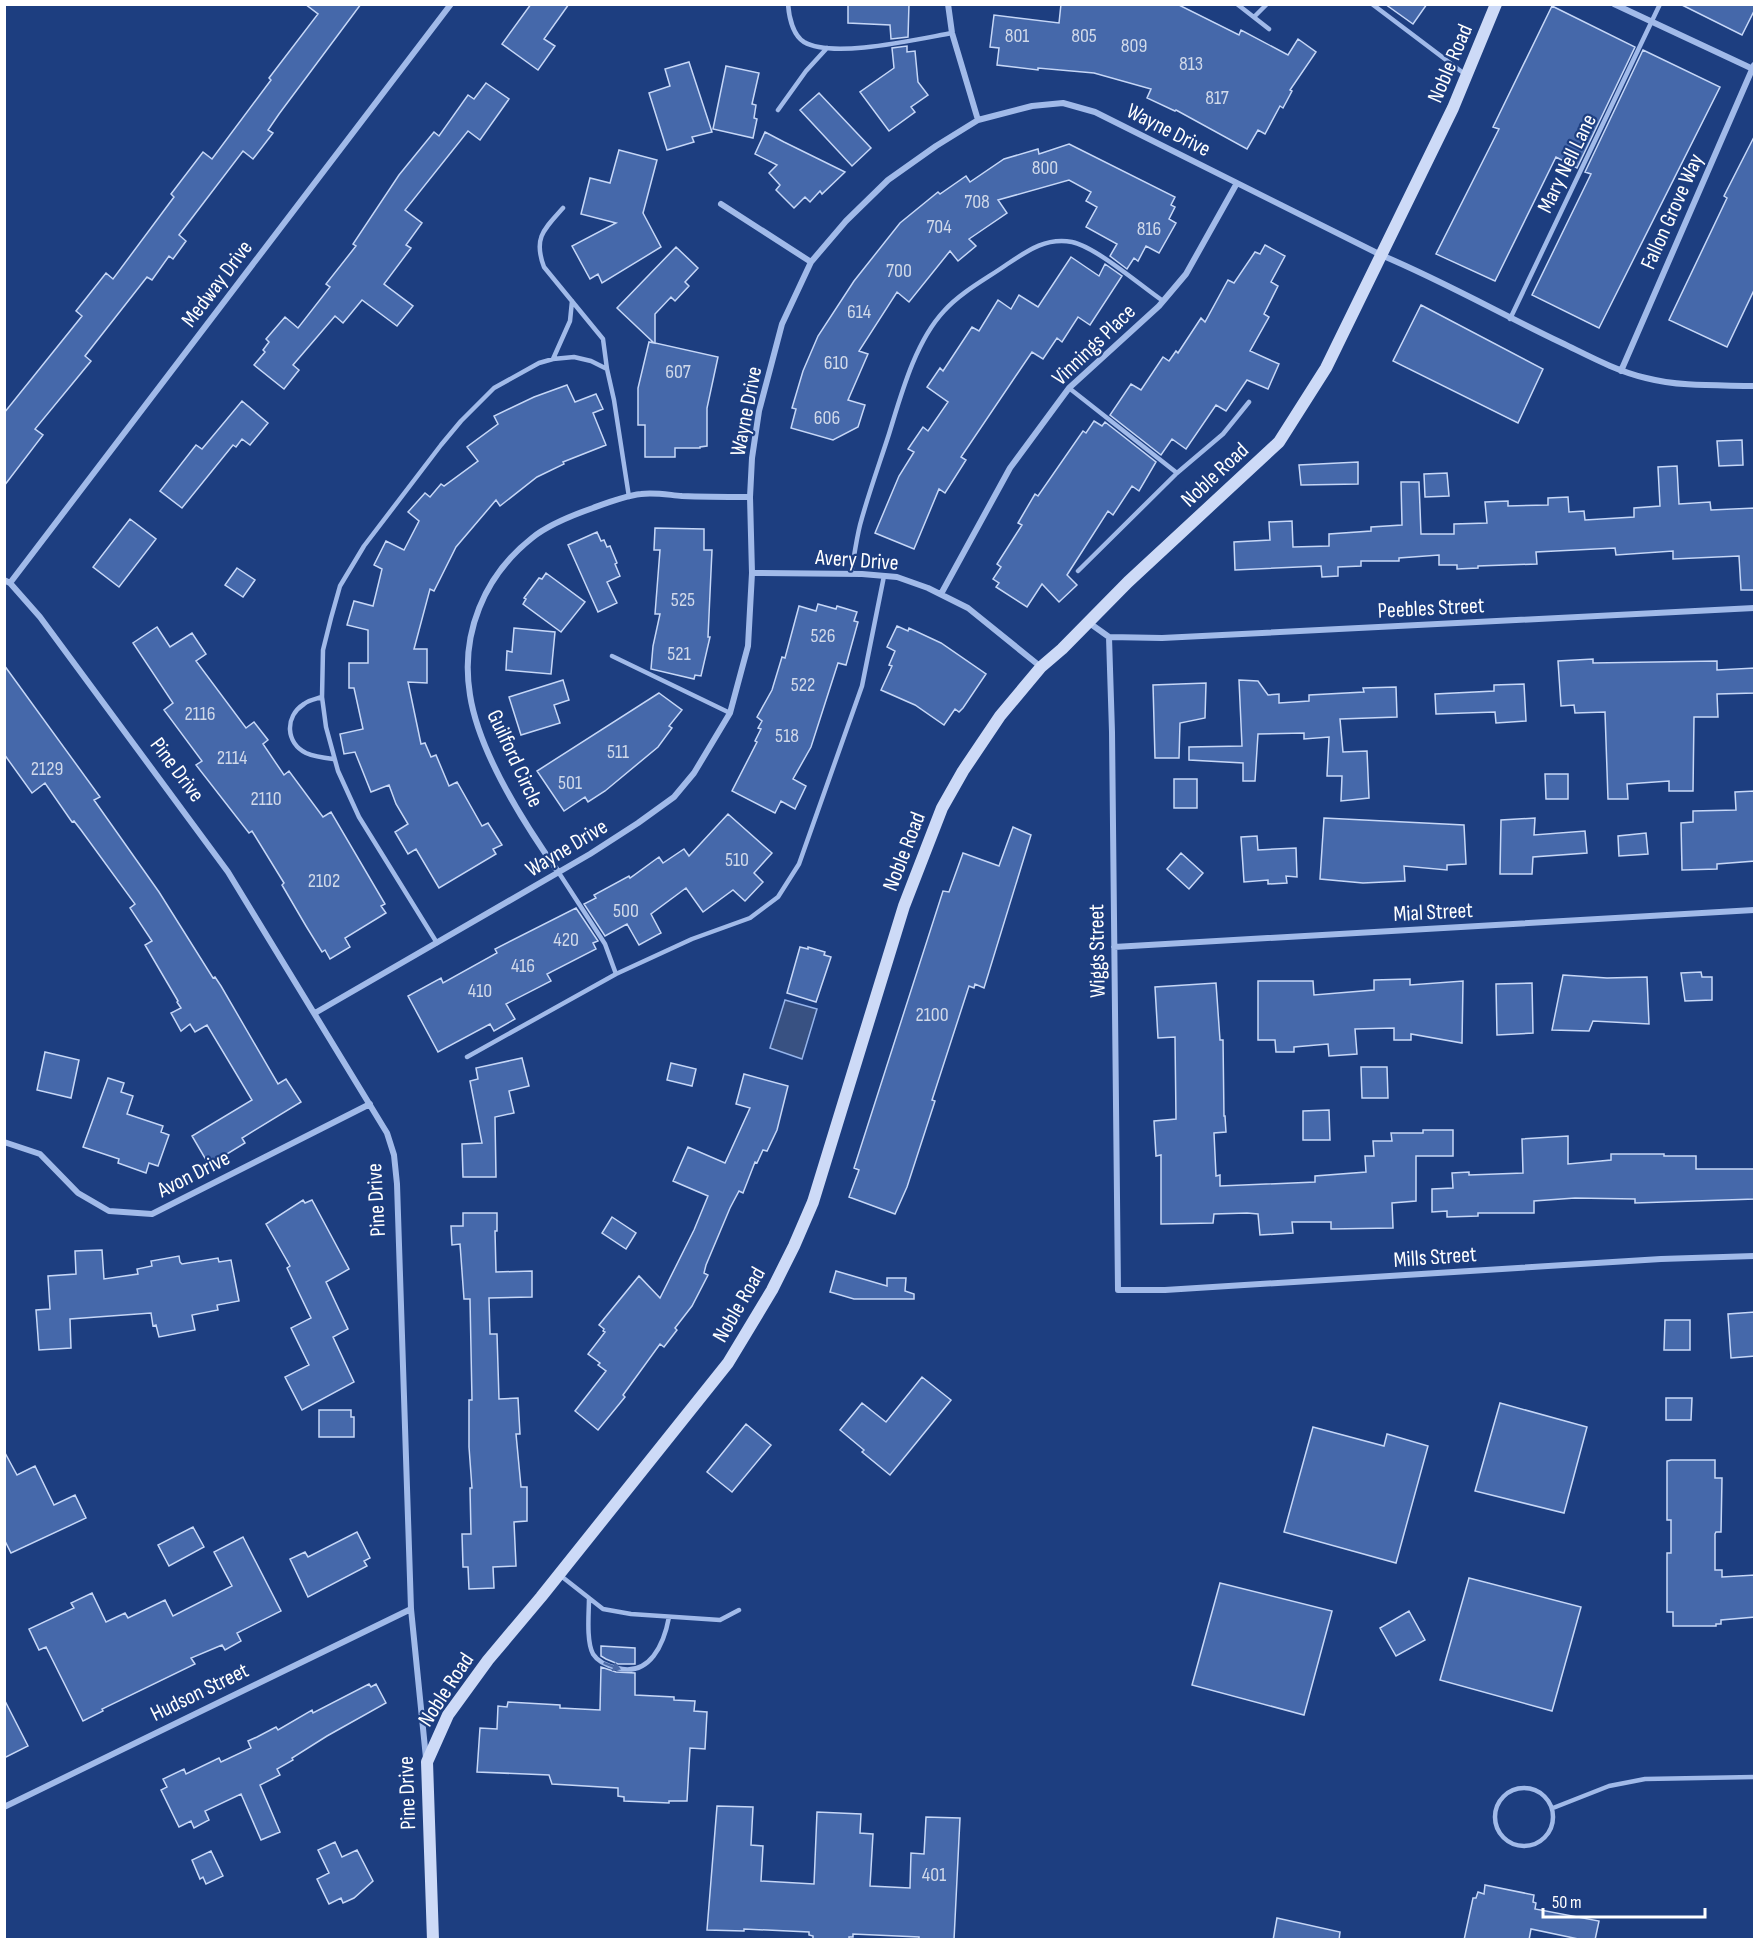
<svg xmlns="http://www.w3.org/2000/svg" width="1759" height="1944" viewBox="0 0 1759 1944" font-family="'Sofia Sans Condensed',sans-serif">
	<rect width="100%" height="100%" fill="#1d3e80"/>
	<!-- water -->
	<path fill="#385182" stroke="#95b4eb" stroke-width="1.5" d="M785,1000l32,9 -15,50 -32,-11z"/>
	<!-- building -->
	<path fill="#4568aa" stroke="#c6d7f7" stroke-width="1.5" d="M305,4h56l-82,110 -11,16 5,3 -20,26 -10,-8 -64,84 7,6 -13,18 -4,-3 -17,24 -5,-3 -62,79 6,5 -56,68 8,6 -39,51v-73l78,-97 -6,-5 30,-38 7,6 61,-82 -3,-3 32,-42 9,7 59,-79 -2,-2 49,-64z
		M531,4h38l-25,35 11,7 -17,24 -36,-26z
		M848,4h61l-1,33 -17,2 -1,-14 -42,-2z
		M1061,4h116l62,31 2,-5 47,25 10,-16 18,13 -26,38 2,1 -9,17 -3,-2 -15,28 -7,-4 -11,19 -71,-39 -1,1 -28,-13 4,-9 -57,-16 -56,-5v2l-41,-5 2,-17 -9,-1 4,-32 65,8z
		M1385,4h42l-14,20z
		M1680,4h75v5l-13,26z
		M1552,6l83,41 -58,121 -21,-11 -61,124 -59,-27 63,-125 -6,-2z
		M907,46v6l8,-1 3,31 10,13 -17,12 4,5 -26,19 -29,-39 34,-24 -2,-20z
		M1643,50l77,37 -121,241 -67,-33 59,-121 -6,-2z
		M689,62l23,70 -20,5 2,5 -27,8 -18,-57 21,-7 -5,-17z
		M726,66l33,7 -7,31 4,1 -2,13 3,1 -4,19 -40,-9z
		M486,83l23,16 -29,41 -12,-9 -63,79 17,13 -16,22 5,3 -27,36 29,22 -16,20 -35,-26 -19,23 -8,-7 -42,49 6,5 -15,19 -30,-24 11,-13 -2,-2 6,-8 -3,-3 19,-22 13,11 32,-41 -4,-3 30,-38 -3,-2 46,-69 35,-43 5,4 29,-41 6,4z
		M819,93l52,55 -19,18 -52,-56z
		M765,132l19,10 61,30 -23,22 -2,-3 -10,11 -5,-5 -11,11 -18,-18 4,-5 -11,-12 8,-8 -22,-11z
		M1755,135v153l-28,59 -58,-27 58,-122 -3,-2z
		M1069,144l106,53 -4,8 4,2 -6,12 7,4 -17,30 -13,-7 -8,15 -4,-3 -7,11 -17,-13 7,-12 -31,-17 11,-20 -11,-6 5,-9 -22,-12 -71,20 9,13 -38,26 7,7 -18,15 -8,-10 -41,51 -12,-10 -38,59 9,3 -20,46 17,5 -7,22 -25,13 -42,-12 5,-19 -4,-1 11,-37 15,-35 36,-55 46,-58 38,-31 2,2 26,-18 4,6 34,-23 34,-10 1,5z
		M619,150l38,10 -14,53 18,34 -59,36 -4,-9 -8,5 -18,-33 44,-23 -35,-9 9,-36 20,5z
		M1265,245l20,11 -14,26 7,4 -14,28 5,3 -19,34 29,13 -11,25 -21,-9 -21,31 -10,-6 -30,44 -14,-10 -11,16 -51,-40 21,-31 10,6 22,-33 6,4 7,-10 2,2 23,-35 4,4 23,-42 6,3 21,-31 5,2z
		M676,247l22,21 -13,14 4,4 -14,15 -4,-4 -16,17v29l63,14 -11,51v38l-7,1v1h-25v9h-30v-32h-7v-37l11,-46 5,1 -37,-35z
		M1071,257l28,19 6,-12 17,12 -32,49 -12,-8 -16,25 -5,-4 -14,21 -11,-7 -71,105 5,3 -21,33 -6,-4 -25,60 -39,-16 24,-57 15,-24 -6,-3 15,-22 5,4 20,-29 -21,-15 13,-19 3,3 29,-44 7,4 19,-31 13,9 8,-14 19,12z
		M1421,305l122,64 -25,54 -125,-62z
		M567,385l8,17 21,-8 7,15 -10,4 13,32 -43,17 1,2 -27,13 -37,29 -4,-6 -40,47 -22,44 -4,-2 -16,60h13v34l-19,-1 13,62 4,-1 6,14 5,-2 13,31 8,-4 25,44 6,-3 14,22 -9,4 3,5 -57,34 -23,-39 -8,5 -13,-22 13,-8 -12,-20 -7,-19 -18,7 -16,-40 -11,2 -4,-20 23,-5 -9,-41h-5v-25h19v-33l-21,-5 7,-24 19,5 9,-37 -8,-4 12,-24 18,9 15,-29 -11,-9 17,-19 5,4 11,-13 3,2 34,-25 -11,-14 31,-23 -4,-8 40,-19z
		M242,401l26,22 -18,22 -8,-6 -6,8 -3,-2 -51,63 -22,-17 36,-46 6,4z
		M1094,421l8,5 3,-4 51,40 -17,29 -7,-5 -19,29 -5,-4 -41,64 10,10 -18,17 -17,-18 -15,23 -31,-20 3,-4 -6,-4 8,-12 -4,-3 25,-39 -4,-2 17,-29 3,2 45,-65 3,2z
		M1742,440l1,25 -24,1 -2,-25z
		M1358,462v22l-57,1 -2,-20z
		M1677,466l2,38 31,-2 1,8 44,-2v82h-14l-2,-34 -66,3v-8l-57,4 -1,-7 -79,4 1,12 -59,2v2l-21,1v-4h-18v-10l-40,3v3h-38v5l-23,1v9l-16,1 -1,-11 -86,4 -1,-28 36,-2 -1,-18 23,-1 1,26 36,-1v-12l42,-3v-4l31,-2 -1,-43h18l2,52h33v-10l33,-1 -2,-21 23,-1v5l40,-1v-7l20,-1 1,15 15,-1 1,9 49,-3v-9l26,-2 -2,-39z
		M1447,473l2,23 -24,1 -1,-23z
		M130,519l26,20 -37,48 -26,-20z
		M655,528l49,1v21h8l-4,87h2l-9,39 -6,-1 -1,4 -43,-10 2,-23 7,-32h-5l5,-64h-6z
		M597,532l4,9 3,-1 3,7 3,-1 7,17 -2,1 5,12 -13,6 10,21 -19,9 -30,-67z
		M237,568l18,12 -12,17 -18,-12z
		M546,573l39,29 -24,30 -38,-28 3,-5 -2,-1 15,-20 3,1z
		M818,604l18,5 1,-3 20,6 -3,9 4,1 -12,43 -8,-2 -27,84 -18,32 13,7 -11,23 -14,-8 -6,12 -43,-22 25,-49 -2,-1 6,-12 -3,-1 4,-7 -5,-4 15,-27 10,-33 3,1 14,-52 17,5z
		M897,626l11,5 1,-3 32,15 45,31 -23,34 -4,4 -4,-3 -11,16 -29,-20 -34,-15 11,-24 -3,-1 6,-14 -8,-4z
		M157,627l13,20 22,-14 14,21 -10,7 50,67 8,-6 14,18 -5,4 21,31 5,-4 34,46 8,-5 54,92 -4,2 5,7 -41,25 5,9 -20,12 -5,-9 -3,2 -16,-26 -24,-41 2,-2 -32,-52 -3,2 -53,-68 6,-4 -38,-51 9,-7 -40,-60z
		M514,628l41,4 -4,42 -45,-4 1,-19 5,1z
		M1593,659v4l124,-2v9l38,-2v25l-38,1 1,23h-24l-1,74h-24v-10l-42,3 1,15h-20l-3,-87 -30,1 -1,-8 -13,1 -3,-45z
		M4,665l96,132 -6,3 65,92 54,86 2,-1 6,9 57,98 8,-5 15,23 -59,36 3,5 -36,22 -17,-29 60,-36 -45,-75 -12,7 -5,-8 -9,7 -10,-18 10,-5 -4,-6 1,-1 -33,-56 7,-4 -22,-33 5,-4 -54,-74 -7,-9 -2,1 -27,-39 -13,10 -28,-39z
		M563,680l6,20 -15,5 6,18 -39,12 -12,-38z
		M1239,680l19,1 10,14 11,-1v9l30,-2v-6l55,-3 -1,-4 33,-1 1,30 -57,2 3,33 24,-1 2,47 -28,3 1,-25h-15l2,-39 -25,2v-6l-46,1 -3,47h-12v-18l-54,-3v-13l53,-1z
		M1206,683l-1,35 -25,5 -1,35h-24l-2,-73z
		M1524,684l2,37 -30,2 -1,-11 -59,2 -1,-20 59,-3v-6z
		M659,693l23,17 -13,16 3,2 -14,19 -53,44 -17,11 -3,-5 -21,14 -27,-40z
		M1545,774h23v25h-22z
		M1174,779h23v29h-23z
		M1755,791v70l-38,3v5l-35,1 -1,-47 12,-1v-11l43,-1 -1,-18z
		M728,814l44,39 -18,20 9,9 -18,19 -12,-11 -30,22 -17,-24 -35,26 10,19 -22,12 -12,-21 -22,12 -21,-32 12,-6 -2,-3 35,-19 1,2 29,-21 4,6 21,-14 5,7z
		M1324,818l140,7 2,39 -19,1v5l-43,-4 1,15 -42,2 -43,-4z
		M1535,818l-1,17 51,-4 2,22 -54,4 -1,17h-32l1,-54z
		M1013,827l18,8 -47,153 -9,-4 -1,4 -5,-2 -37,114 3,1 -28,86 -12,27 -46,-17 10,-27 -5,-2 89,-277 6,1 14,-39 36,13z
		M1646,833l2,21 -29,2 -1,-20z
		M1257,836l1,14 38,-2 1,29 -11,-1 1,7 -19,1v-4l-24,2 -3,-45z
		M1181,853l22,20 -14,16 -22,-20z
		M576,908l22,33 -5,2 3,6 -49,25 4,7 -45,23 9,15 -21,12 -4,-7 -52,28 -30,-56 33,-18 2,5 54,-30 -2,-4z
		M800,947l8,2v-2l17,5 -1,3 7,2 -15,45 -29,-9z
		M1701,972l1,5h10v23l-27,1 -4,-28z
		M1563,975l44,3 40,-1 2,47 -56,-3 -4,10 -37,-1z
		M1410,979v6l53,-4 -1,62 -51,-9v6h-17v-12l-39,1 2,25 -28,2 -1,-12 -34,3v5h-18l-1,-12h-17v-59h55l1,14 60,-5v-10z
		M1216,983l4,57h3l1,76h1l1,16 -12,1 2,43 4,-1v11l95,-4v-6l51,-4 -1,-16h9l-1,-15h19l-1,-8h32v-3h30v26h-37v45l-24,2 1,25 -62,1v-7h-39l1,11 -33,2 -2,-21 -11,-1 -33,1 -1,9 -52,1v-69l-5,1 -2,-35 22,-2 -1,-82 -17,1 -3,-51z
		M1532,983l1,50 -36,2 -1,-51z
		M45,1052l34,8 -8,38 -34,-8z
		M522,1058l7,28 -20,5 5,22 -19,4 1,60h-33l-1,-33 20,-1 -12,-62 8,-2 -2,-11z
		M671,1063l25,6 -4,17 -25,-6z
		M1361,1067h26l1,31h-26z
		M744,1074l44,12 -11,44 -10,21 -4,-1 -6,13 -2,-1 -12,31 -4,-2 -9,17 -24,57 -2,8 4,2 -16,31 -17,22 2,2 -13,17 -4,-3 -37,51 2,2 -27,33 -23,-19 31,-40 -8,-6 2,-2 -12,-9 17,-22 -2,-1 1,-2 -5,-4 40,-49 21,22 34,-68 14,-34 -35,-15 15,-34 37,16 25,-55 -14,-4z
		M108,1078l16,5 -3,9 12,4 -6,18 36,12 -2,6 8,3 -11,31 -9,-3 -3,10 -28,-10 1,-4 -36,-12z
		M1329,1110l1,30h-27v-29z
		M1568,1136v28l43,-4v-6h53v2h32v13h59v30l-120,4v-4l-60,-1 -41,3v12h-56v3l-31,1v-6l-15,1v-23l21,-1 -1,-15 17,-1v3l54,-2 -1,-34z
		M303,1200l2,3 7,-3 37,69 -23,13 22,47 -15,8 21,45 -52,28 -17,-33 24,-12 -18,-37 20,-10 -24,-50 3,-2 -24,-42z
		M463,1213h34v18h-2l1,41 36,-1v26l-43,1 1,36h7l2,65 19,-1 2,36h-4l5,53h6v34l-13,1 2,44 -23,1 1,21 -25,1 -1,-22h-5l-1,-33h9l-1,-46h2l-3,-41v-47h3l-2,-101h-6l-4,-55 -8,1 -1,-19h12z
		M612,1217l24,16 -10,16 -24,-16z
		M102,1250l2,29 34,-5 -1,-5 15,-3 -1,-5 28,-5 1,6 2,2 36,-6 1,4 12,-2 8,41 -22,4 1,5 -26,5 3,15 -36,7 -3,-12 -3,1 -2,-13 -81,6 1,29 -32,2 -3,-40 14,-1 -2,-33 28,-2 -1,-23z
		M836,1271l51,15v-8h19l-1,13 9,3v5h-60l-24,-7z
		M1755,1312v44l-24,2 -3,-44z
		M1665,1320h25v30h-26z
		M922,1377l29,23 -61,75 -28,-23 2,-2 -24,-20 22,-27 24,19z
		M1666,1398h26l-1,22h-25z
		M1500,1403l87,24 -23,86 -89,-22z
		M319,1410h32v7h3v20h-35z
		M746,1424l25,21 -39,47 -25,-20z
		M1313,1427l71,19 3,-12 41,12 -32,117 -112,-31z
		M4,1451l13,24 18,-9 19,39 21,-10 11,23 -75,35 -7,-14z
		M1671,1460h44v18h7l-1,54h-5l-1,2v36h7v7l33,-2v42l-34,3v4h-5v2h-43v-14h-6v-59h4v-33h-4v-59z
		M193,1527l11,20 -35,19 -11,-21z
		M357,1532l13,26 -6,3 3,5 -59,31 -18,-38 15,-7 3,5z
		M243,1537l38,74 -44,22 4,8 -16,9 -3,-5 -31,13 4,6 -93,45 1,2 -20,10 -37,-74 -7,3 -10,-21 45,-21 -3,-5 21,-10 14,29 19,-9 3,5 37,-18 8,16 59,-30 -18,-34z
		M1469,1578l112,29 -29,104 -112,-31z
		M1220,1583l112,28 -28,104 -112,-30z
		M1409,1611l16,29 -29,16 -16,-28z
		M601,1646l34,2v16h-17l-12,-5 -5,-3z
		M601,1667l15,5 19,1v22l39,2v3l21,1 -1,10 13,1 -2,37 -15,-1 -3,53h-18v2l-45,-2v-4l-6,-1v-8l-66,-4 -3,-9 -72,-3 3,-44 17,1 1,-23 9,1 1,-5 52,3v3l40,2z
		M369,1684l2,3 5,-3 10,19 -59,33 -35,22 1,2 -16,9 3,6 -20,10 20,47 -19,8 -20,-46 -36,17 4,9 -15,8 -3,-7 -12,6 -18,-37 6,-3 -4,-8 21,-10 2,5 33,-16 2,4 30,-14 -3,-7 9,-4 19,-10 2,3 34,-20 1,3z
		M4,1699l24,47 -24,12z
		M717,1806l36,1 -2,38 12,1 -2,35 53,3 3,-72 44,2 -1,19 13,1 -3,52 40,2 1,-35 13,1 2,-37 34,1 -6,122h-35v-3l-66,-3v3h-4v3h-36v-4l-4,-1v-3l-65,-3v2l-37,-1z
		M335,1842l7,15 15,-7 16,31 -19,17 -11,5 -2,-5 -12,6 -12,-25 12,-6 -11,-23z
		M211,1851l12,25 -17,8 -3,-7 -3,2 -8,-19z
		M1485,1885l49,10 -1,7 3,1 -1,6 64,12 -4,19h-12l-52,-11 -2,11h-65l9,-42h3l2,-6 6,2z
		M1277,1918l63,14 -1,8h-66z"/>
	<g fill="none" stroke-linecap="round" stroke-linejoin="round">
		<!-- lane -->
		<path stroke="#a1bae9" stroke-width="4.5" d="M788,4c1,13 5,31 16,38 29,17 114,-3 148,-9
			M1237,4l32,25
			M1372,4l94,71
			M1254,17l13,-13
			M778,110l28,-39 21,-23
			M563,208c-19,21 -30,30 -19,59l59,72 4,30
			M1510,319l150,-315
			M553,359l17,-38 2,-20
			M1069,388l108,85
			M1078,571l99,-98 46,-39 26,-32
			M851,574c3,-16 5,-33 9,-49 8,-30 19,-60 29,-91 12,-39 26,-92 55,-123 17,-19 42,-32 62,-46 21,-14 40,-28 66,-23 24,5 69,44 91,59
			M612,656l118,57
			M322,697c-6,2 -13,3 -18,7 -20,13 -18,39 2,49 9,4 19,5 28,6
			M559,873l46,71 11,30
			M437,943l-78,-126 -21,-46 -12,-44 -4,-30 1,-47 8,-32 9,-32 24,-40 77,-101 20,-24 33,-33 45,-25 14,-4 21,-2 17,4 16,8 7,31 15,97
			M467,1057l149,-83 76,-35 58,-21 28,-21 21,-33 63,-178 22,-110
			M561,1576l42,33 28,5 89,6 19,-10
			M589,1598c0,14 -3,43 4,56 5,8 15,12 24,14 33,9 47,-24 52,-51
			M1495 1817a29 29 0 1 1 58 0a29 29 0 1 1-58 0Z
			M1553,1808l56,-22 36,-7 109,-2"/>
		<!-- street -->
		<path stroke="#a1bae9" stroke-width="6" d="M948,4l4,29 26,87
			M1614,4l139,65
			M721,204l90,58
			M1621,371l133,-306
			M752,573l110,1 35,3 31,11 40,20 73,59
			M4,580l6,3 30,34 188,255 159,261 7,22 3,29 14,425 15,149
			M10,583l441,-579
			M941,594l69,-126 59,-80 90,-82 27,-32 51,-91
			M1088,622l21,15 3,95 6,558h47l496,-31 93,-3
			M1109,637l53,1 592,-30
			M559,873c-34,-48 -80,-120 -89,-178 -10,-61 14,-119 62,-157 17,-14 41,-23 61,-30 16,-6 31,-12 48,-14 13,-2 28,1 41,2 23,1 45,1 68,1
			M1114,947l640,-37
			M315,1013l275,-159 48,-31 36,-26 20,-24 36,-60 18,-67 4,-73 -2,-76 2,-39 7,-47 23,-87 29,-62 35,-41 42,-41 48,-34 42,-26 54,-14 31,-3 32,9 286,143c62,26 120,59 181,88 27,13 54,28 84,35 35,9 72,7 108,8
			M4,1142l36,12 38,39 31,18 43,3 218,-110
			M4,1807l407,-198"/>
		<!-- secondary -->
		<path stroke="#cddaf7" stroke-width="12" d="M433,1940l-6,-178 21,-47 40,-55 53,-63 187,-234 44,-73 22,-44 19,-44 91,-296 38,-98 21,-37 37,-55 41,-49 21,-18 66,-67 151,-140 47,-74 127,-260 43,-104"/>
	</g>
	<!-- one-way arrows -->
	<defs><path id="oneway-solid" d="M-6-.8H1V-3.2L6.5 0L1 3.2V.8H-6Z" transform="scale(1.5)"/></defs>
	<use fill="#4b69a5" href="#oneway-solid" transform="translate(612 1666) rotate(21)"/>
	<g text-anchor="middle" stroke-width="4.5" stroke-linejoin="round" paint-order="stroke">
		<!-- number labels -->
		<g font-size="20" fill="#d0d9ea">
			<text x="1017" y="42">801</text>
			<text x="1084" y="42">805</text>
			<text x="1134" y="52">809</text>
			<text x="1191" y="70">813</text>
			<text x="1217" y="104">817</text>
			<text x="1045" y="174">800</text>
			<text x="977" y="208">708</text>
			<text x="939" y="233">704</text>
			<text x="1149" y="235">816</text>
			<text x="899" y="277">700</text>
			<text x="859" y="318">614</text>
			<text x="836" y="369">610</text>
			<text x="678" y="378">607</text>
			<text x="827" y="424">606</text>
			<text x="683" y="606">525</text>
			<text x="823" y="642">526</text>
			<text x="679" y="660">521</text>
			<text x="803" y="691">522</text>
			<text x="200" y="720">2116</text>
			<text x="787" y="742">518</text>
			<text x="618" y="758">511</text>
			<text x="232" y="764">2114</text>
			<text x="47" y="775">2129</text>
			<text x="570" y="789">501</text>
			<text x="266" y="805">2110</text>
			<text x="737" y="866">510</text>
			<text x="324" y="887">2102</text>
			<text x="626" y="917">500</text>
			<text x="566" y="946">420</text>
			<text x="523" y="972">416</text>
			<text x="480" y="997">410</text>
			<text x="932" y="1021">2100</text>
			<text x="934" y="1881">401</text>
		</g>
		<!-- street labels -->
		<g font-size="22" fill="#fff" stroke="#1d3e80">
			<text transform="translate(1449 63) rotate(-67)" y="8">Noble Road</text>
			<text transform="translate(1169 129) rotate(27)" y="8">Wayne Drive</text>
			<text transform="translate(1566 163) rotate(-64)" y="8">Mary Nell Lane</text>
			<text transform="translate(1671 211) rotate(-66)" y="8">Fallon Grove Way</text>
			<text transform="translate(216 283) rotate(-53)" y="8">Medway Drive</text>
			<text transform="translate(1093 344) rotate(-44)" y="8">Vinnings Place</text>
			<text transform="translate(745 411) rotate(-79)" y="8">Wayne Drive</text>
			<text transform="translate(1214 474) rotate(-43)" y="8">Noble Road</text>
			<text transform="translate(857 559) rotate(4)" y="8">Avery Drive</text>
			<text transform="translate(1431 607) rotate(-3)" y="8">Peebles Street</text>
			<text transform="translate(516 758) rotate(65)" y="8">Guilford Circle</text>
			<text transform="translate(178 769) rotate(53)" y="8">Pine Drive</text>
			<text transform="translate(566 847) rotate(-31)" y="8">Wayne Drive</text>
			<text transform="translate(903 851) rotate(-69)" y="8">Noble Road</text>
			<text transform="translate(1433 911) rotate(-3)" y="8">Mial Street</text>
			<text transform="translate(1096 951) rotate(-91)" y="8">Wiggs Street</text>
			<text transform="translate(193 1173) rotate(-27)" y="8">Avon Drive</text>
			<text transform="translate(375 1200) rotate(-93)" y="8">Pine Drive</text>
			<text transform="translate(1435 1256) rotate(-4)" y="8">Mills Street</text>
			<text transform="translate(738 1304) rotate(-60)" y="8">Noble Road</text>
			<text transform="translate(445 1689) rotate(-57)" y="8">Noble Road</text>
			<text transform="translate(199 1691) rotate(-26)" y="8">Hudson Street</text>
			<text transform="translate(406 1793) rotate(-92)" y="8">Pine Drive</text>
		</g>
	</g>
	<!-- border -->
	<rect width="1759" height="1944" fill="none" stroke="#ffffff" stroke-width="12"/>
	<!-- scale -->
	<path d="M1543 1908v9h162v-9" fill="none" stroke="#ffffff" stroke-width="3"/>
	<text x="1552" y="1908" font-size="18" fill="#ffffff" stroke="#1d3e80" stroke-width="4.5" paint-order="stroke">50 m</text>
</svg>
